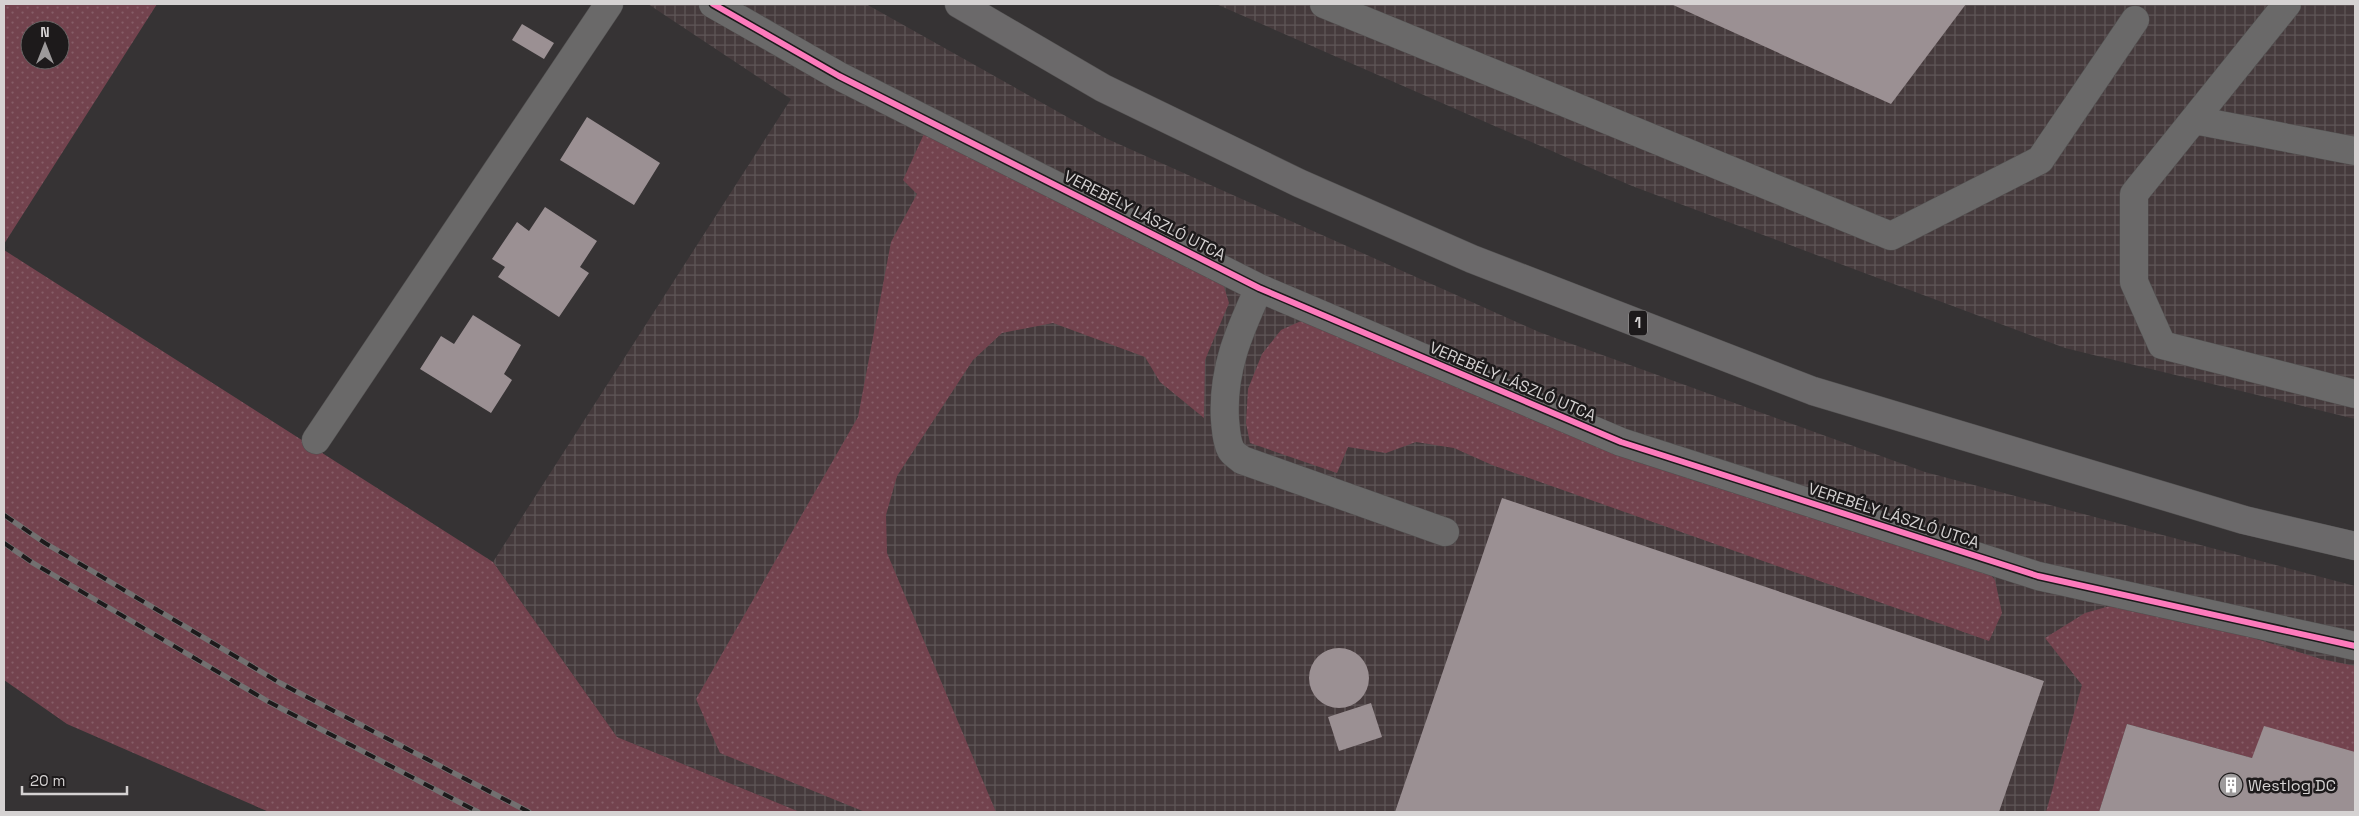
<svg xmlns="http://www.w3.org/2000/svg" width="2359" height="816" viewBox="0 0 2359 816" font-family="'Space Grotesk',sans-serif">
	<defs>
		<pattern id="industrial-grid" width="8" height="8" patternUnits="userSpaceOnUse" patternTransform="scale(1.25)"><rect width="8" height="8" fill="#453a3c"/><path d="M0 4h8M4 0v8" fill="none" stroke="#5f5657"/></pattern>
		<pattern id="grass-dots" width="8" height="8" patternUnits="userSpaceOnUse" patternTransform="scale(1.25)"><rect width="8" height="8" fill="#73434e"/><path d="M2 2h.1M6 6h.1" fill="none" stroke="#865d67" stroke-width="1.8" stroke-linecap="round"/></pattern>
	</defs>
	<rect width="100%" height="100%" fill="#363334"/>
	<!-- industrial -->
	<path fill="url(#industrial-grid)" d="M648,4h218l237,133 436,195 386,140 430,114v226h-1555l-183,-75 -124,-175 298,-463z
		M1216,4h1139v415l-290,-71 -433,-162z"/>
	<!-- grass -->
	<path fill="url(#grass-dots)" fill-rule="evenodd" d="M4,4h153l-153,240zM30,30h30v30h-30z
		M933,114l284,150 12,39 -24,57 -1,58 -44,-36 -15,-25 -92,-34 -51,10 -29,27 -76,116 -11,39 1,38 109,259h-131l-145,-59 -24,-54 162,-282 33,-175 26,-48 -14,-14z
		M4,250l489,312 124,175 183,75h-531l-202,-88 -63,-44z
		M1310,317l185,69 482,173 18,21 7,33 -13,28 -497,-176 -38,-17 -38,-6 -30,11 -38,-6 -11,26 -87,-30 -4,-20 2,-34 14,-35 19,-24z
		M2131,600l190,59 34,7v96l-92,-20 -11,16 -125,-34 -28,88h-53l36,-127 -37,-47 40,-25z"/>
	<!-- building -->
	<path fill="#9b9093" d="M1671,4h295l-75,100z
		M522,24l32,19 -10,16 -32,-19z
		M587,117l73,46 -26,42 -74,-45z
		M545,207l52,34 -17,26 9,6 -30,44 -61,-40 7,-10 -13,-8 25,-37 12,9z
		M473,315l48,30 -17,29 8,6 -21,33 -71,-44 21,-33 13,8z
		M1502,498l542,183 -45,131h-604z
		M1309 678a30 30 0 1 1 60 0a30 30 0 1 1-60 0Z
		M1371,703l11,34 -43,14 -11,-34z
		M2127,724l125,34 12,-32 91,26v60h-256z"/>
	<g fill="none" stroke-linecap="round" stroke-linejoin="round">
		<!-- minor casing -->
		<g stroke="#525050" stroke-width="29">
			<path id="minor" d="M713,4l126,72 420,212 362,154 417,134 317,70
				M1324,4l567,232 149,-76 95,-140
				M2287,4l-153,190v88l28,63 193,49
				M2194,120l161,31
				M1259,288c-20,44 -37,82 -34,132 1,9 1,21 6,30 2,4 8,7 11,10l203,72
				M316,440l293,-436"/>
		</g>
		<!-- major casing -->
		<g stroke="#525050" stroke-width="29">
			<path id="major" d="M959,4l144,84 196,95 173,76 341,132 431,129 111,26"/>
		</g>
		<!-- minor -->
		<use href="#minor" stroke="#6a6969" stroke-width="28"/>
		<!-- major -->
		<use href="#major" stroke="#6b696a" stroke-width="28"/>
		<!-- rail casing -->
		<g stroke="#727070" stroke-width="5.5">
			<path id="rail" d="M4,515l41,28 235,140 249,129
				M4,543l29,20 236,139 209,110"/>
		</g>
		<!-- rail -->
		<use href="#rail" stroke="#1d1a1b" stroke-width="4" stroke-dasharray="11" stroke-linecap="butt"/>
		<!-- cycleway casing -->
		<g stroke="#1d1a1b" stroke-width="9">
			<path id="cycleway" d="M713,4l126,72 420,212 362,154 417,134 317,70"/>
		</g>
		<!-- cycleway -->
		<use href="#cycleway" stroke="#fd7abc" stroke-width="6"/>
	</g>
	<!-- icons -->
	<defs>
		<g id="building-disc" transform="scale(1.25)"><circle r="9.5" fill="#9d9a9b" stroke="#1d1a1b"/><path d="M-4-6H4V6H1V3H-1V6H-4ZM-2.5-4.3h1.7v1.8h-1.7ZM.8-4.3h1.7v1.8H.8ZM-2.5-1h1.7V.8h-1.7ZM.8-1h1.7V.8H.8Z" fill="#fff"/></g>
	</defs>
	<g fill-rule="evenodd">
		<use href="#building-disc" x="2231" y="785"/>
	</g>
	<g text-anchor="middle" stroke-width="5" stroke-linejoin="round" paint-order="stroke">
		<!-- shield labels -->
		<rect fill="#1d1a1b" stroke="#9e9b9b" stroke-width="1" x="1629" y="310.5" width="18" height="25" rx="4"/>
		<g font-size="15" font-weight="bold" fill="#d5d2d2">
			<text x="1638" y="328">1</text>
		</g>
		<!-- street labels -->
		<g font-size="16" fill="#d5d2d2" stroke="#1d1a1b">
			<text transform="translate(1145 215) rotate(27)" y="6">VEREBÉLY LÁSZLÓ UTCA</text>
			<text transform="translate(1513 381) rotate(23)" y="6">VEREBÉLY LÁSZLÓ UTCA</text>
			<text transform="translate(1894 515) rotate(18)" y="6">VEREBÉLY LÁSZLÓ UTCA</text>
		</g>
		<!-- poi labels -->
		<g font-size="16" fill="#d5d2d2" stroke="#1d1a1b" text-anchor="start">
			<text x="2248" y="791">Westlog DC</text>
		</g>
	</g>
	<!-- border -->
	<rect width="2359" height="816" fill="none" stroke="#d5d2d2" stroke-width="10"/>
	<!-- north arrow -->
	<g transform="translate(45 45)"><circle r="24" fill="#1d1a1b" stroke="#676464"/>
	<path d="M0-4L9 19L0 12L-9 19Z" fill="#9d9a9b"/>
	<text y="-8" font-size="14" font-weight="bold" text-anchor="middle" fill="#d5d2d2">N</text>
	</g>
	<!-- scale -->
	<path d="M22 786v8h105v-8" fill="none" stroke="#d5d2d2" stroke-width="2.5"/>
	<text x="30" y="786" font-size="15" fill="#d5d2d2" stroke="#1d1a1b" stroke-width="4" paint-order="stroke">20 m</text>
</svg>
